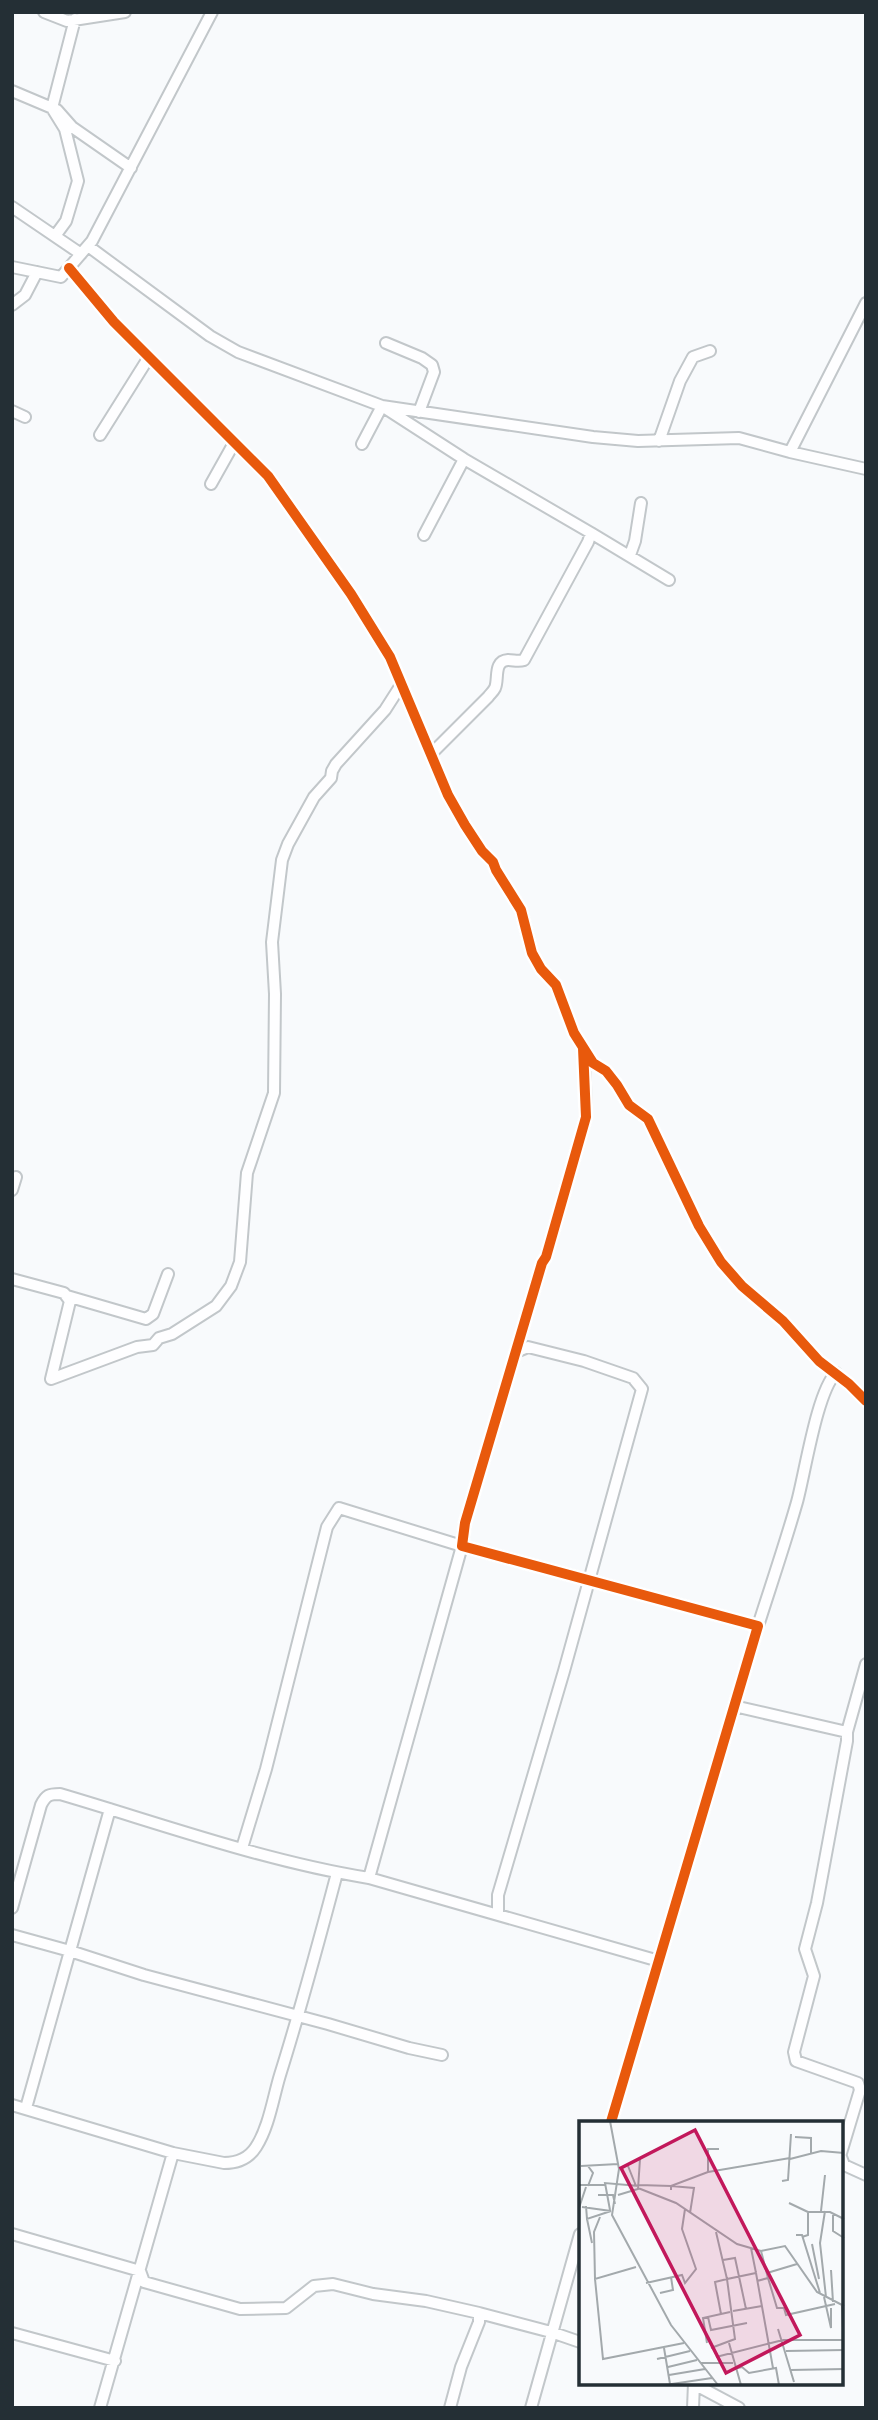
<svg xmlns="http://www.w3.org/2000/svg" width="878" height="2420" viewBox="0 0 878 2420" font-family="Georgia,serif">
	<rect width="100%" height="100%" fill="#f8fafc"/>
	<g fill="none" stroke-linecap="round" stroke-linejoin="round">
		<!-- minor casing -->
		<g stroke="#c2c7ca" stroke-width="14">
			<path id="minor" d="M44,12l23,9 58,-9
				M12,91l45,19 15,17 59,41
				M12,207l69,47
				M55,236l11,-15 12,-40 -13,-52 -13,-21 23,-89
				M88,246l122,90 28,16 144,54 211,31 45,4 101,-3 51,14 76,-149
				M12,267l49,10 31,-36 120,-229
				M69,268l45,54 154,154 83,118 39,63 58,138 17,30 17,26 11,11 3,8 25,40 11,43 9,16 15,16 18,48 19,30 13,8 11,14 12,20 19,14 51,107 22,36 21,24 41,35 36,40 30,23 17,17
				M12,305l13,-10 12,-23
				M386,343l36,15 10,7 2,7 -15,40
				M12,411l13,6
				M100,435l49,-78
				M659,441l21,-60 13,-24 17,-6
				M362,444l20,-38 82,53 127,74 -3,9 -64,118c-6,2 -10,0 -16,0 -15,1 -9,19 -13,28 -2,4 -5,6 -7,9l-57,57
				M790,452l76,17
				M211,484l23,-41
				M591,533l78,47
				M424,535l40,-76
				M630,555l5,-14 6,-38
				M584,1051l2,66 -40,140 -4,6 -77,260 -3,23 296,80 -147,496
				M12,1190l4,-13
				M12,1279l52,14 6,8 -19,78
				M67,1296l79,23 7,-5 15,-40
				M51,1379l86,-32 16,-2 6,-7 13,-4 44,-28 15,-20 9,-24 7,-89 27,-80 1,-99 -3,-52 10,-82 6,-16 26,-47 17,-19 1,-7 4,-7 49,-54 16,-25
				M758,1626c13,-41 27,-82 39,-124 8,-29 20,-111 39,-129
				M734,1706l113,26v9l-30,162 -12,46 9,27 -20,76 2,9 62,22 2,7 -19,63
				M847,1732l19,-68
				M110,1809l-40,142 74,24 184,49 81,24 33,7
				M369,1878l290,83
				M12,1908l29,-103c5,-10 8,-11 19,-11 102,30 204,67 309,84l93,-332 -123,-38 -12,19 -61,242 -24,79
				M498,1914v-19l66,-224 78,-282 -9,-11 -49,-17 -56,-14 -12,5
				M12,1935l58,16 -44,157
				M12,2105l161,48 51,10c13,0 25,-5 32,-16 13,-20 17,-49 24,-72 21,-67 39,-134 57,-202
				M841,2157l3,8 22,10
				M12,2234l128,37 4,11 96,27 46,-1 28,-22 19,-2 40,10 53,7 53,12 72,19 29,10
				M12,2333l103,28
				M694,2384l45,24
				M100,2408l73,-255
				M450,2408l11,-41 18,-45v-9
				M531,2408l49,-174
				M693,2408l1,-25"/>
		</g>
		<!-- minor -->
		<use href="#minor" stroke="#fefeff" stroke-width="10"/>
		<!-- cycleway casing -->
		<g stroke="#fff" stroke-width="15">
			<path id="cycleway" d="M69,268l45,54 154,154 83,118 39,63 58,138 17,30 17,26 11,11 3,8 25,40 11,43 9,16 15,16 18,48 19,30 13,8 11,14 12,20 19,14 51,107 22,36 21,24 41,35 36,40 30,23 17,17
				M583,1048l3,69 -40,140 -4,6 -77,260 -3,23 296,80 -147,496"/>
		</g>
		<!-- cycleway -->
		<use href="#cycleway" stroke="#e8590c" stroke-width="10"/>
	</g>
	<!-- overview -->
	<g transform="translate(579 2121)">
		<rect width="264" height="264" fill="#f8fafc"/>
		<path fill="none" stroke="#a3a9ac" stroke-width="2" d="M31,0l9,48 -7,46 59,110 47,60M216,16l16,1v15M211,38l31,-8 23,2M2,45l37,-2M49,45l8,20M40,48l20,-10M129,51l82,-14M203,60l6,-1 3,-46M0,64h26M60,64l32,1 37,-14v-23h11M9,65l5,-13 -5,-7M59,67l38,15 61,41 24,7M92,69v-4l23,2 -4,25M19,74h15l2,9M39,74l20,-6 2,-30M210,82l19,9M7,85l1,13 24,-8M3,86l29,4M0,87l7,-21M31,89l-5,-27 34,3M242,90l4,-36M246,90l-5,32 6,54M254,92v18l11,7M21,96l-6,15 1,47 41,-12M8,98l5,24M137,111l11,47 29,-6 17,95M217,114h6l18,58M223,116l6,-2v-23h22l14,7M233,123l7,35M172,127l5,25M144,139l12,-2 11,51M252,149l2,32M188,152l30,-9M189,157l-7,-27 24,-5 32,46 27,14M16,158l8,80 81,-16M178,160l11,-3 9,30h7l2,7 49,-11M67,162l36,-8 3,8 11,-14 -14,-40 3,-20M81,172l13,-3 -2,-13M245,176l7,31v-20M263,185l1,22M154,190l29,-5M129,196l3,13 36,-7M199,208l16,53M204,219h61M128,222l-4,-25 27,-6M150,222l12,42M85,227l6,36M132,227l24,-9 -8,-60 -12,3 6,32M207,230l58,-1M137,236l67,-17M78,238l33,-8M121,242h33M89,246l29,-7M155,248l8,-2 7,6 27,-5 3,17M212,249l53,-1M90,254l36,-6M86,264l47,-7"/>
		<path fill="#c2185b" fill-opacity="0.15" stroke="#c2185b" stroke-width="3.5" d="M116,9l105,205 -74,38 -105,-205z"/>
		<rect width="264" height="264" fill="none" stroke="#242f35" stroke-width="3.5"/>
	</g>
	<!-- border -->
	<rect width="878" height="2420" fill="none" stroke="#242f35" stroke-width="28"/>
</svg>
